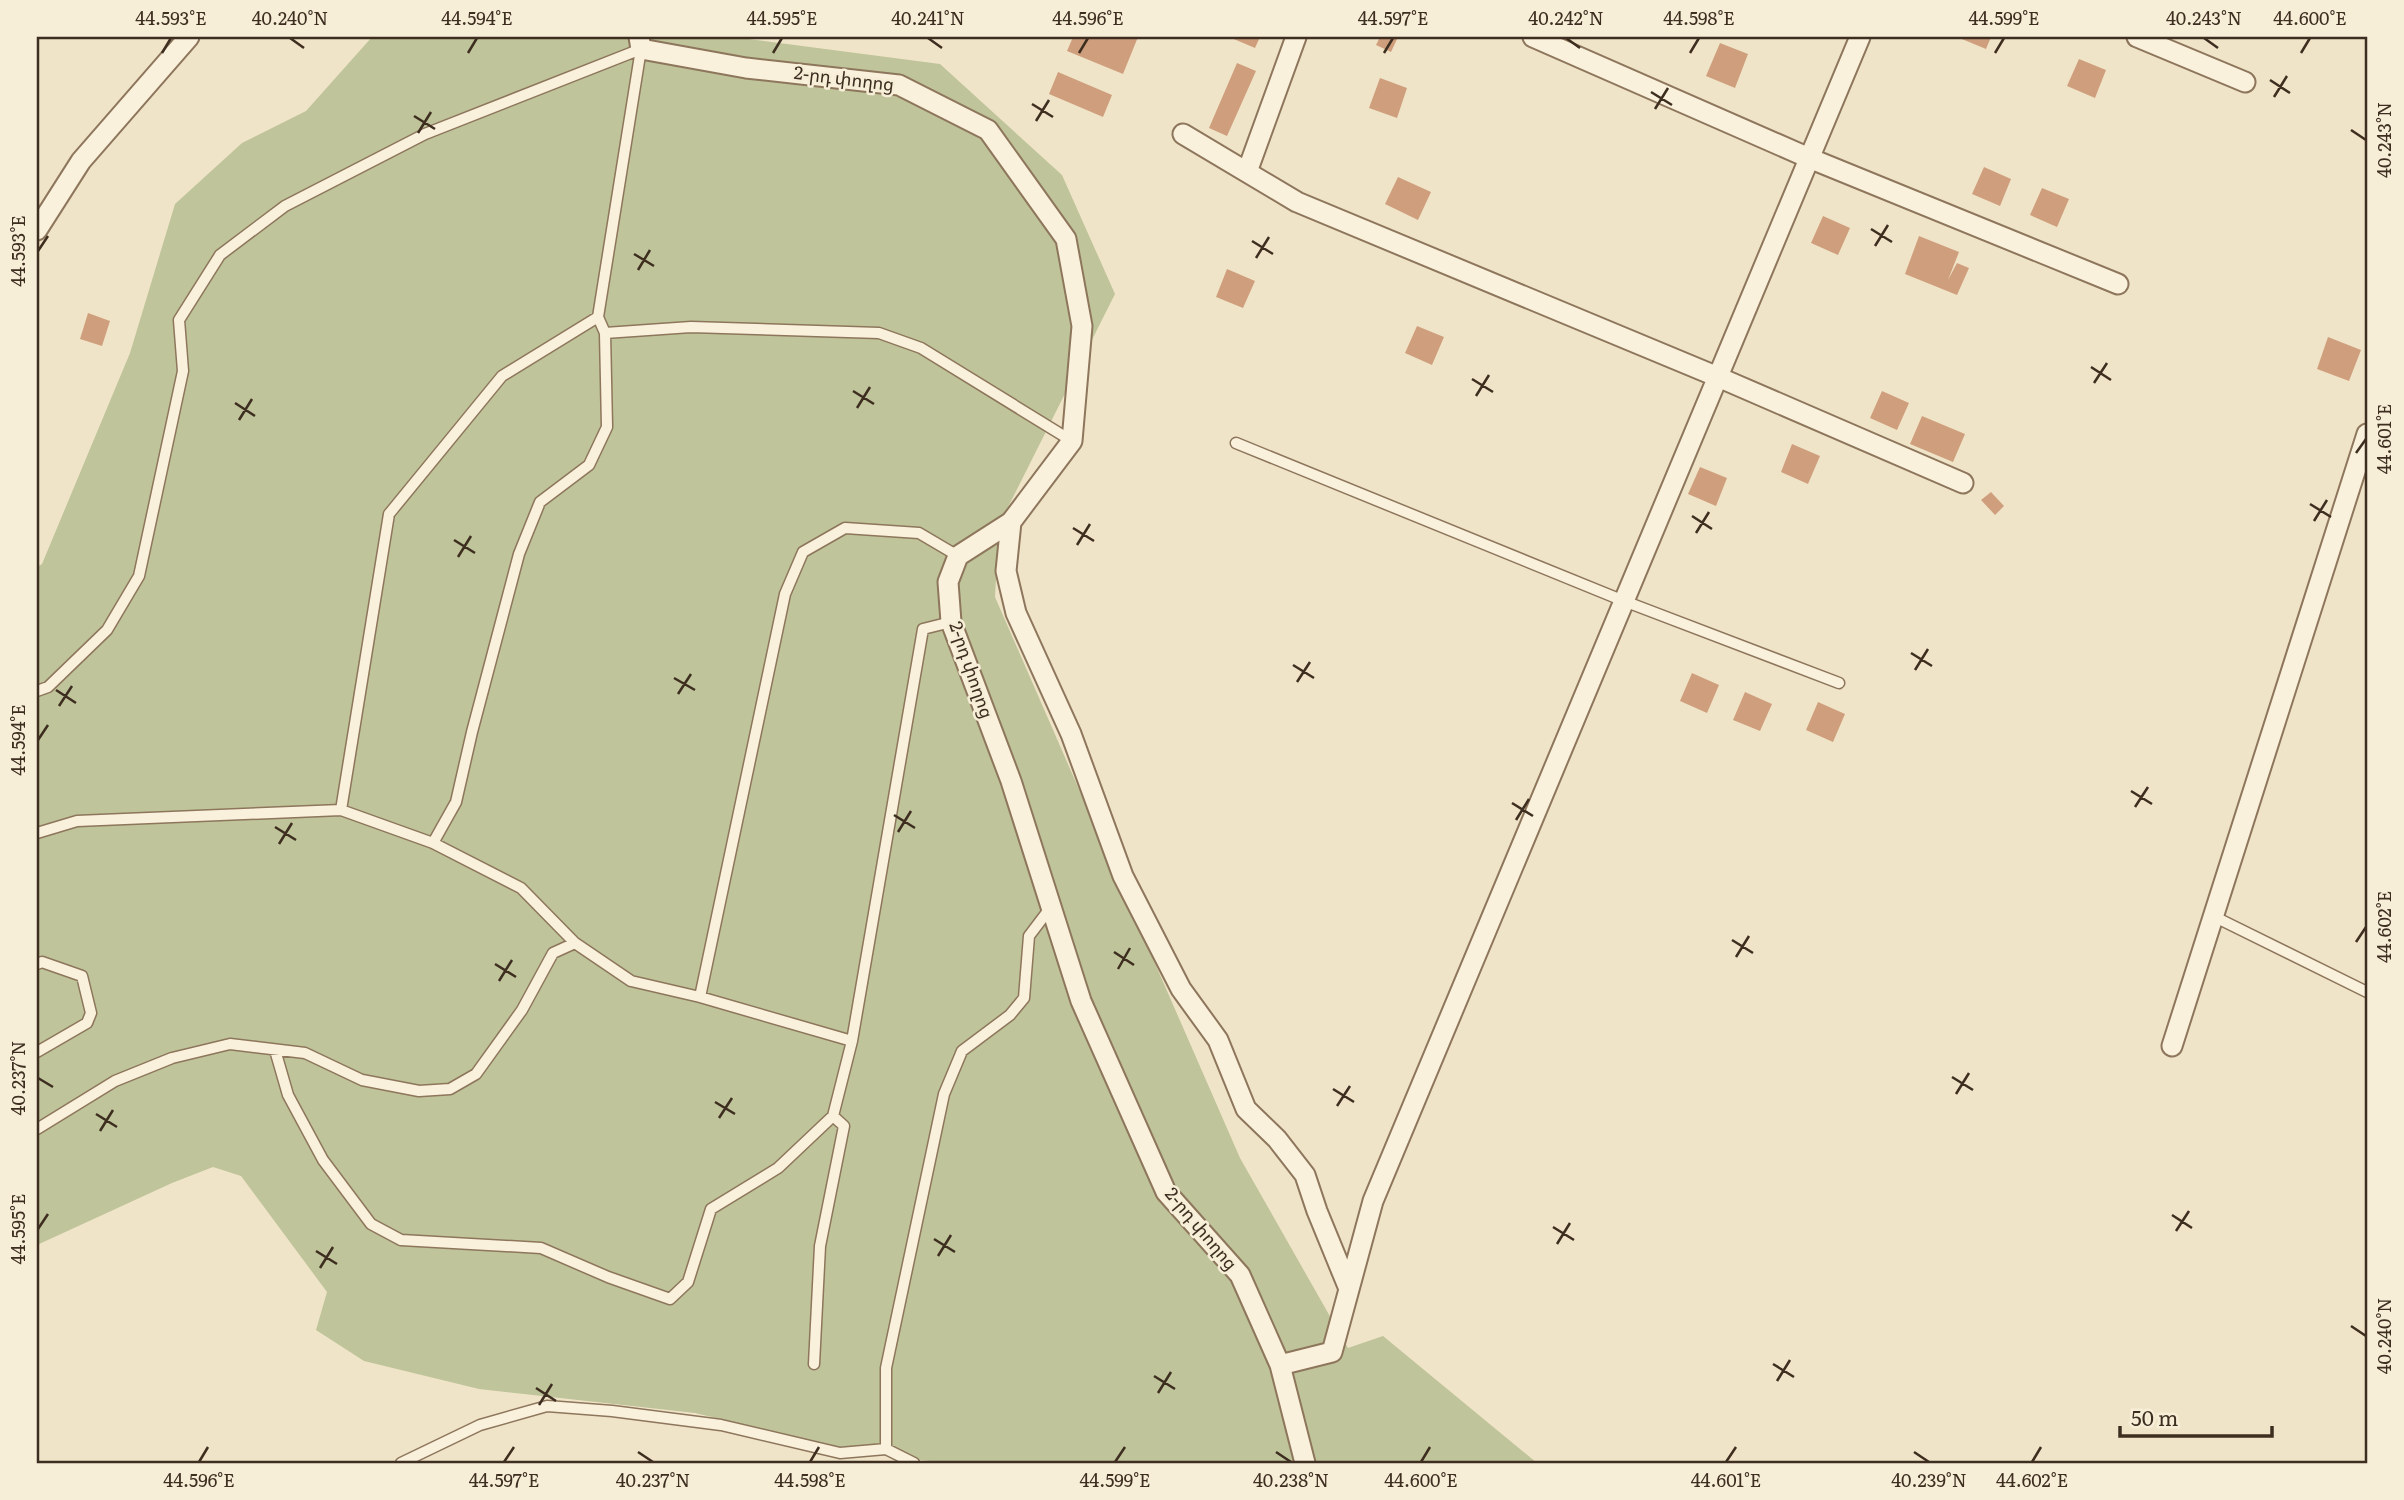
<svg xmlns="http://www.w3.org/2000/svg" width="2404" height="1500" viewBox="0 0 2404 1500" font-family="Literata,'Noto Sans Armenian',serif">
	<rect width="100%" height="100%" fill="#f0e4c8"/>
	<!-- cemetery -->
	<path fill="#bfc49a" d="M372,37h361l207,27 122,111 53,119 -116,231 -4,72 245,561 108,190 35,-12 154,127h-590l-80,-9 -172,-41 -216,-24 -115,-28 -48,-31 11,-38 -86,-116 -28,-9 -41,16 -135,62v-678l5,-3 88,-211 45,-149 67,-61 64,-32z"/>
	<!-- building -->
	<path fill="#cf9f7d" d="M1073,37h65l-15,37 -56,-23z
		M1229,37h31l-5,11z
		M1380,37h18l-7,15 -15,-7z
		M1957,37h34l-5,12z
		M1720,43l28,11 -13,34 -29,-12z
		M2079,59l27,11 -11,28 -28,-12z
		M1237,63l19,8 -29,65 -18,-8z
		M1058,72l54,23 -9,22 -54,-23z
		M1380,78l27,10 -10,30 -28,-10z
		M1984,167l27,12 -11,27 -28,-12z
		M1398,177l33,15 -13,28 -33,-16z
		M2042,188l27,11 -12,28 -27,-12z
		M1823,216l27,12 -12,27 -27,-12z
		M1919,236l40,16 -11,28 9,-17 12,5 -12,27 -52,-21z
		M1227,269l28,12 -12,27 -27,-11z
		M88,313l22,8 -8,25 -22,-7z
		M1417,326l27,11 -12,28 -27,-12z
		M2328,337l33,13 -12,31 -32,-12z
		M1882,391l27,12 -12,27 -27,-12z
		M1922,416l43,18 -12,28 -43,-18z
		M1792,444l28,12 -12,28 -27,-12z
		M1700,467l27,11 -11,28 -28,-12z
		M1991,492l13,14 -9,9 -14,-15z
		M1692,673l27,12 -12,28 -27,-12z
		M1745,692l27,12 -12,27 -27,-11z
		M1818,702l27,12 -12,28 -27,-12z"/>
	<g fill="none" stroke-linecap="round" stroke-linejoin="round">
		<!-- lane casing -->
		<g stroke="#8d765c" stroke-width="13">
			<path id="lane" d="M605,333l86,-6 188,6 42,15 151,93
				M1236,443l388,158 215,82
				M37,691l11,-4 59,-57 32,-54 44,-205 -4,-51 41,-65 65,-49 140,-72 216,-85
				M341,810l48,-296 113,-138 96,-59 43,-268
				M37,833l40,-12 264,-11 92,33 88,45 54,55 56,38 69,16 152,44 71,-412 28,-7
				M433,843l23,-41 16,-70 47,-178 21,-52 49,-37 18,-38 -2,-94 -7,-16
				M2215,917l152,75
				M37,964l5,-2 40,14 9,37 -4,10 -50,29
				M700,997l85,-403 18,-42 42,-24 74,5 39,23
				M275,1050l13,45 35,65 48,64 30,16 140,8 67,29 62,22 18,-17 23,-73 67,-41 55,-52 19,-75
				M37,1129l78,-48 57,-23 58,-14 75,9 57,27 57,11 31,-2 26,-15 46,-64 31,-57 22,-10
				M814,1364l6,-118 24,-120 -11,-10
				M886,1449v-81l58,-274 18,-43 48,-36 14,-17 5,-62 22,-29
				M401,1463l79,-38 67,-19 65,5 109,14 119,28 46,-4 28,14"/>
		</g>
		<!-- street casing -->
		<g stroke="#8d765c" stroke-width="23">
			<path id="street" d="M639,37l2,12 105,19 153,17 89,45 78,109 16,87 -10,115 -61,81 -53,34 -10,26 3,40 60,159 70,220 85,191 74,83 40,90 25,98
				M1533,37l276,121 309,126
				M2137,37l108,45
				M1183,134l114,68 421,175 245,106
				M1247,172l49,-135
				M37,230l44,-69 108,-124
				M1011,522l-5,49 10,42 55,121 52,142 58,113 37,51 28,69 31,30 28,36 12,36 32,78
				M2172,1046l195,-612
				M1280,1365l52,-13 41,-151 487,-1164"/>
		</g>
		<!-- lane -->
		<use href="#lane" stroke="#faf1dc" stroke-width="10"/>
		<!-- street -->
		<use href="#street" stroke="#faf1dc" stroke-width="19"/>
	</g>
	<!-- ticks -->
	<path fill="none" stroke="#3d2e20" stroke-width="2.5" d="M290,38l14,10M928,38l14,10M1566,38l14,10M2204,38l14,10M162,53l9,-15M468,53l9,-15M773,53l9,-15M1079,53l9,-15M1384,53l9,-15M1690,53l9,-15M1995,53l9,-15M2301,53l9,-15M2270,80l20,13M1651,92l21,13M2274,97l13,-21M1032,104l21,13M1655,109l13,-21M414,116l21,13M1036,121l13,-21M2351,130l15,10M418,133l13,-21M1871,229l21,13M1252,241l21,13M1875,246l13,-21M38,251l10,-15M634,254l20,12M1256,258l13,-21M638,270l12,-20M2091,367l20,13M1472,379l21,13M2094,383l13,-20M853,391l21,13M1476,396l13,-21M235,403l20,13M857,408l13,-21M239,420l13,-21M2356,453l10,-14M2310,504l21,13M1692,516l20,13M2314,521l13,-21M1073,528l21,13M1696,533l13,-21M454,540l21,13M1077,545l13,-21M458,557l13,-21M1911,653l21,13M1293,665l21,13M1915,670l13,-21M674,678l21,12M1297,682l13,-20M56,690l20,13M678,694l13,-20M59,706l13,-20M38,740l10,-15M2131,791l21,13M1512,803l21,13M2135,807l13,-20M894,815l21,13M1516,820l13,-21M275,827l21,13M898,832l13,-21M279,844l13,-21M1732,940l21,13M2356,942l10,-15M1114,952l20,13M1736,957l13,-21M495,964l21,13M1118,969l12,-21M499,981l13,-21M1952,1077l21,13M38,1078l15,9M1333,1089l21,13M1956,1094l13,-21M715,1102l20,12M1337,1106l13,-20M96,1114l21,13M719,1118l13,-20M100,1131l13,-21M2172,1215l20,13M1553,1227l21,13M38,1229l10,-15M2176,1231l13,-20M934,1239l21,13M1557,1244l13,-21M316,1251l21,13M938,1256l13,-21M320,1268l13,-21M2351,1326l15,10M1773,1364l21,13M1154,1376l21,13M1777,1381l13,-21M536,1388l20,13M1158,1393l13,-21M539,1405l13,-21M638,1452l15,10M1276,1452l15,10M1914,1452l15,10M199,1462l9,-15M504,1462l10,-15M810,1462l9,-15M1115,1462l10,-15M1421,1462l9,-15M1726,1462l10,-15M2032,1462l9,-15"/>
	<g text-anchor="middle" stroke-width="5" stroke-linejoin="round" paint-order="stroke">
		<!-- street labels -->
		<g font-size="18" fill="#3d2e20" stroke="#f7eed8">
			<text transform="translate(844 79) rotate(7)" y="6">2-րդ փողոց</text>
			<text transform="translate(971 670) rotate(71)" y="6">2-րդ փողոց</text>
			<text transform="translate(1201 1229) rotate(50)" y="6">2-րդ փողոց</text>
		</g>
	</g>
	<!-- border -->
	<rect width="2404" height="1500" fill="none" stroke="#f7eed8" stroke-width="77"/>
	<!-- scale -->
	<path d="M2120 1426v10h152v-10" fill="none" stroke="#3d2e20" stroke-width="3.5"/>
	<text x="2131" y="1426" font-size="21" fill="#3d2e20" stroke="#f7eed8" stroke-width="5" paint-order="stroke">50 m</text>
	<rect x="38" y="38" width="2328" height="1424" fill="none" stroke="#3d2e20" stroke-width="2.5"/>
	<g font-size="18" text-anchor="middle" fill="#3d2e20">
		<text x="171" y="25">44.593°E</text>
		<text x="290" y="25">40.240°N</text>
		<text x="477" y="25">44.594°E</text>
		<text x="782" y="25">44.595°E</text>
		<text x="928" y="25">40.241°N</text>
		<text x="1088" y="25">44.596°E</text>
		<text x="1393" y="25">44.597°E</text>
		<text x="1566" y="25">40.242°N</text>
		<text x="1699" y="25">44.598°E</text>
		<text x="2004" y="25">44.599°E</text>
		<text x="2204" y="25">40.243°N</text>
		<text x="2310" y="25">44.600°E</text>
		<text transform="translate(2385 140) rotate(-90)" y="6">40.243°N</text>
		<text transform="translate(19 251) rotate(-90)" y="6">44.593°E</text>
		<text transform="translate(2385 439) rotate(-90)" y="6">44.601°E</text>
		<text transform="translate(19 740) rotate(-90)" y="6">44.594°E</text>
		<text transform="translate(2385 927) rotate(-90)" y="6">44.602°E</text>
		<text transform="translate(19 1078) rotate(-90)" y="6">40.237°N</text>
		<text transform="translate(19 1229) rotate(-90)" y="6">44.595°E</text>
		<text transform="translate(2385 1336) rotate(-90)" y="6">40.240°N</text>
		<text x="199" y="1487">44.596°E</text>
		<text x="504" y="1487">44.597°E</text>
		<text x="653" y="1487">40.237°N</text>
		<text x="810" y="1487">44.598°E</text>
		<text x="1115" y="1487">44.599°E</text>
		<text x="1291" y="1487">40.238°N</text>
		<text x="1421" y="1487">44.600°E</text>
		<text x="1726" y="1487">44.601°E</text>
		<text x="1929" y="1487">40.239°N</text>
		<text x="2032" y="1487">44.602°E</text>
	</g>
</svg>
